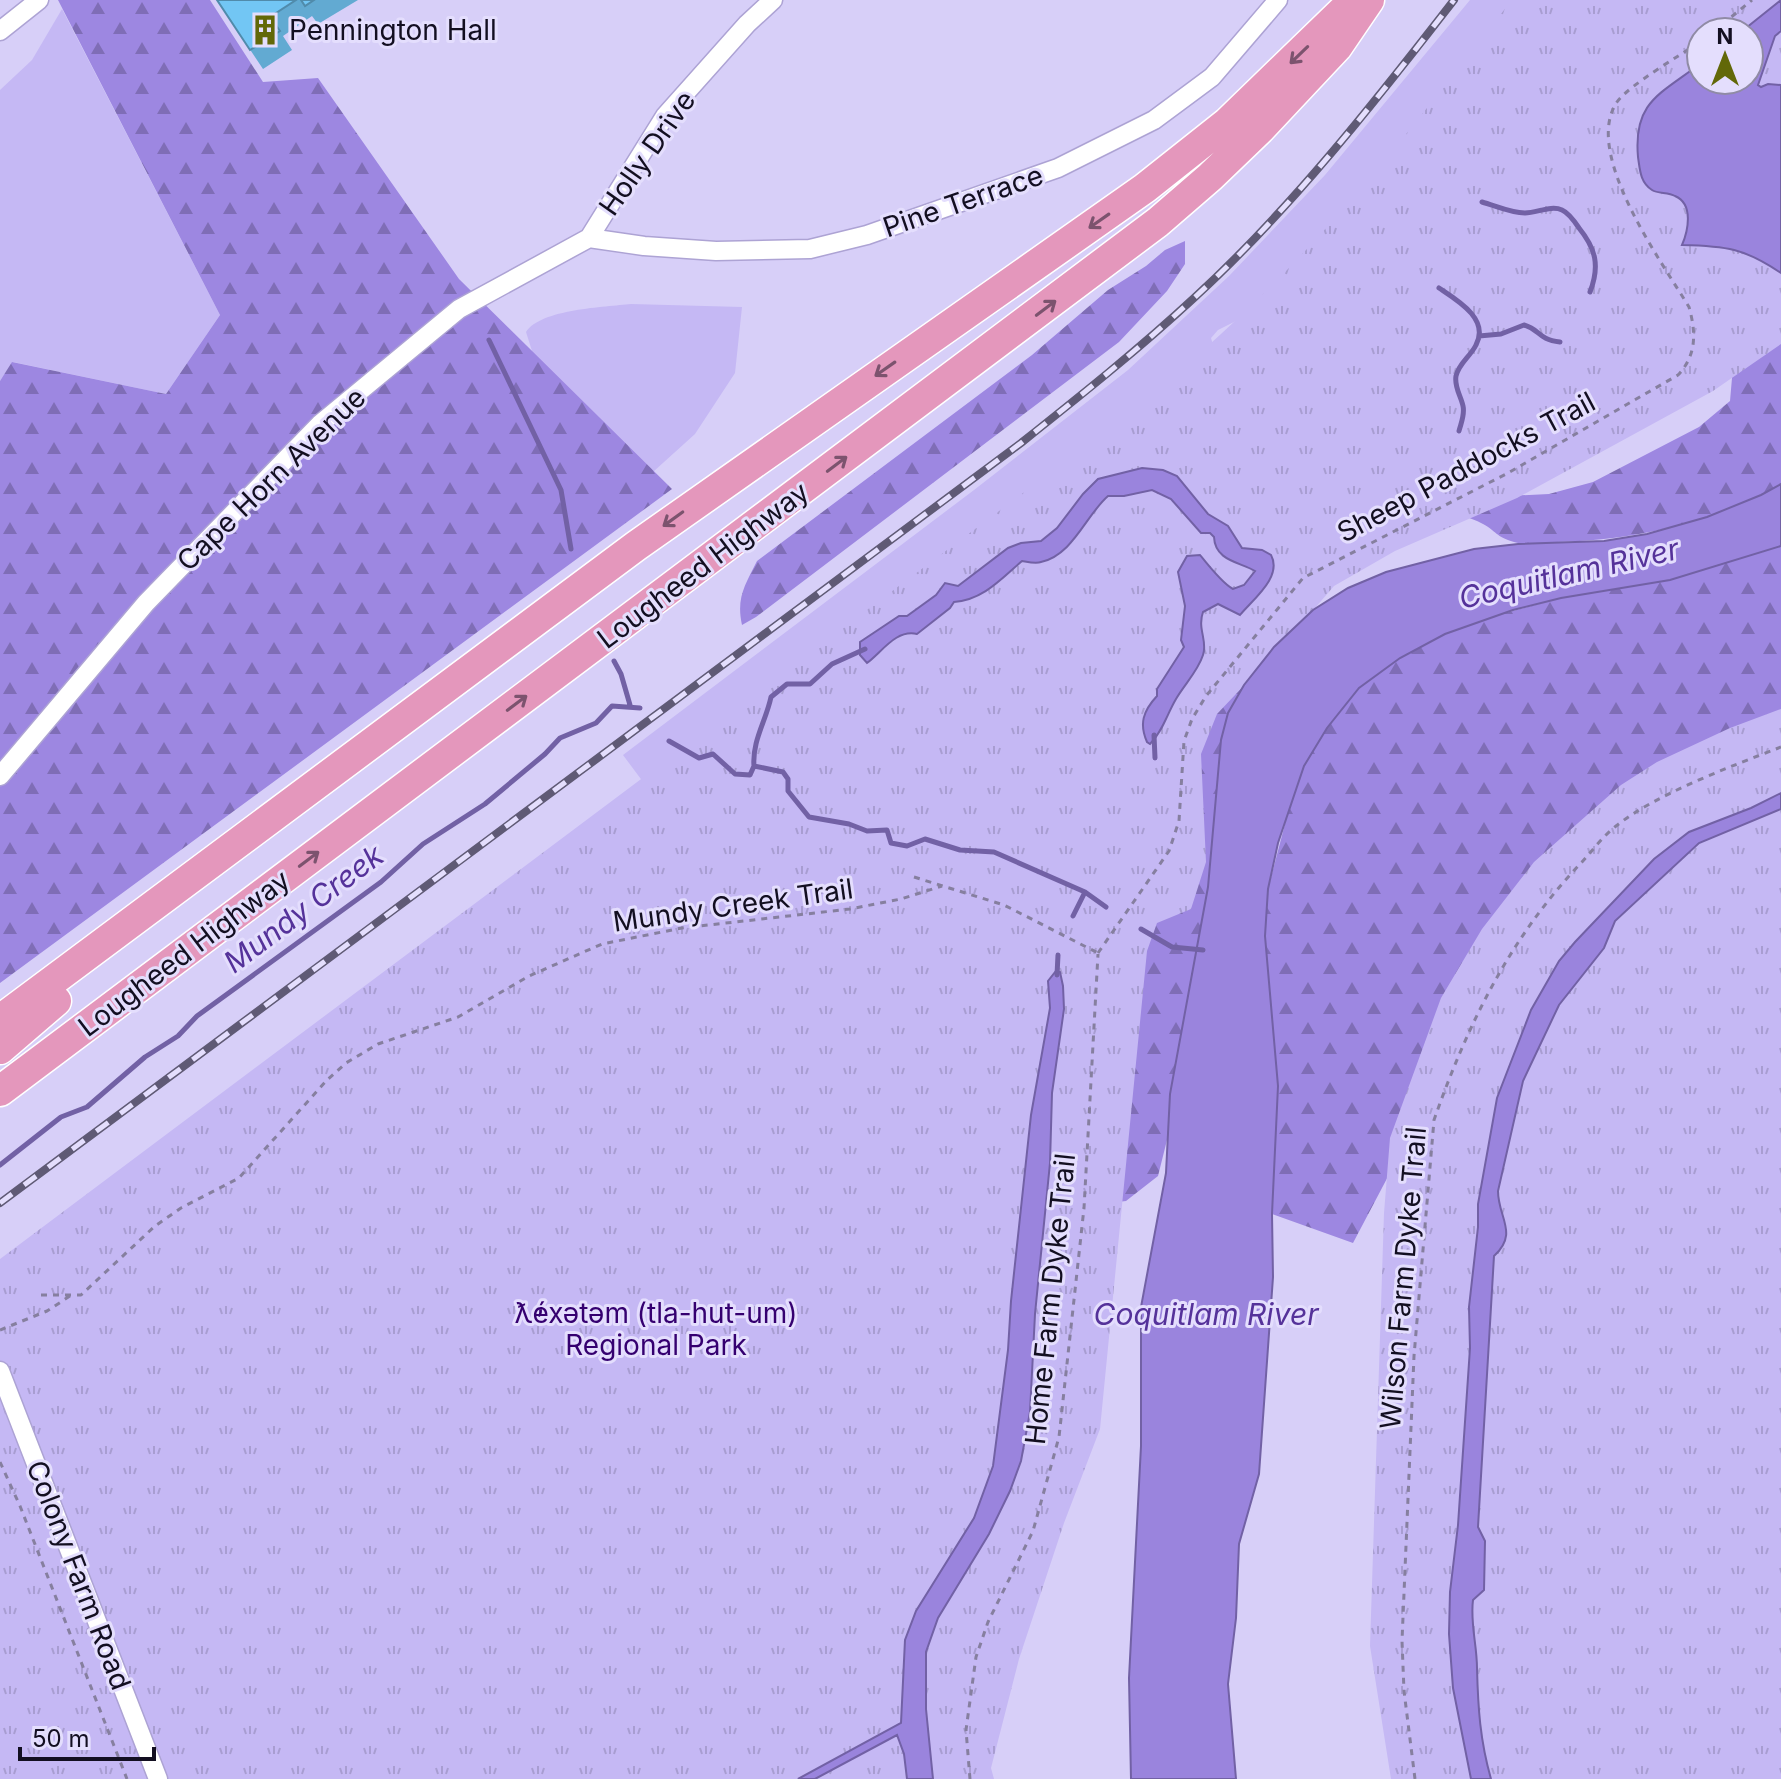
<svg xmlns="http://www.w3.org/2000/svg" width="1781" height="1779" viewBox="0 0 1781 1779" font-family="Inter,sans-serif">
	<defs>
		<pattern id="forest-firs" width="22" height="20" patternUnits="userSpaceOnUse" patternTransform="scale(2)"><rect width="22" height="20" fill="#9d87e1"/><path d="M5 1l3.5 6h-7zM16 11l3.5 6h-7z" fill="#7f6db6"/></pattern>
		<pattern id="park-tufts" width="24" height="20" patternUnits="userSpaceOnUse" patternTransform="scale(2)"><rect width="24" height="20" fill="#c5b8f4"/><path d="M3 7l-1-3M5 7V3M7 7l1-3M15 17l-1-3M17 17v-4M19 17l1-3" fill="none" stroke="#a89dd1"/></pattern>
	</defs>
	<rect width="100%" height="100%" fill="#d7cff8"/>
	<!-- grass -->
	<path fill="#c5b8f4" d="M1470,0h135l-369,321 -18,9 -7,8 4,14 -557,450 -35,-47 351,-265 154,-120 101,-94 96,-101z
		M62,9l158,306 -54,79 -153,-32 -13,19v-291l32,-30z
		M631,304l111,3 -7,66 -40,61 -52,47 -104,-108 -13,-41c15,-23 79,-25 105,-28z"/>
	<!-- forest -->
	<path fill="url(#forest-firs)" d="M58,0h152l53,82 55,-4 141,201 213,210 -672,494v-602l12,-19 154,32 54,-79z
		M1185,241v23l-18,27 -48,51 -363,275 -14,8c-6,-27 3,-40 15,-64l275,-206 76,-65 38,-24 19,-16z
		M1781,292v192c-68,39 -146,56 -224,58 -14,1 -30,4 -43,0 -18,-5 -18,-11 -31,-18 -7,-4 -15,-6 -23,-10l46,-18 43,-2 44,-12 106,-55 31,-26 2,-23 -20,-39z
		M1781,546v191l-359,375 -69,131 -81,-29 6,-128 -13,-150 3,-47 23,-88 13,-35 23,-38 32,-40 41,-30 45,-24 34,-14 82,-22 109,-18z
		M1274,647l-30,38 -16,28 -7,27 -13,147 -38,207 -2,42 -10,40 -32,25 -16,2 5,-245 76,-217z"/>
	<!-- park -->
	<path fill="url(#park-tufts)" fill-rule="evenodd" d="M1512,0h269v344l-68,47 -196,107 -122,53 -61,35 -44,51 -73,77 -16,40 5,108 -15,47 -34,14 -10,28 -47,478 -36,94 -45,136 -28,109 3,11h-994v-520l1130,-846c66,-55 130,-112 188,-176 69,-74 130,-157 194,-237zM1701,32h48v48h-48z
		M1781,709v1070h-390l-21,-133 14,-433 6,-75 51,-140 41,-69 52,-67 87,-77 36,-23 73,-34z"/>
	<!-- water -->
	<path fill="#9a84dd" stroke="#7261a5" stroke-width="2" d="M1781,0v31l-6,5 -17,49 3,2 7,-3 13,1v188c-37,-25 -55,-27 -99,-28 6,-14 12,-41 -7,-49 -7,-4 -17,-2 -23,-6 -12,-8 -12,-20 -14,-33 -5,-56 23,-63 63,-94v17h48v-48h-8z
		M1142,468l21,2 14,6 31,38 20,12 14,22 20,2 9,5c12,22 -19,45 -31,60l-22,-11 -15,8c-6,17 5,29 0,43 -5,16 -19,30 -27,44 -9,15 -13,32 -26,45l-3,-2c-8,-18 -4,-31 10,-46v-7l27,-42 -3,-7 4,-34 -7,-34 9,-16 13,-1c8,10 23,29 33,34l11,-4 11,-14c-15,-9 -40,-10 -41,-34l-4,-4h-9l-30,-34 -19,-9 -28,6h-16c-22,19 -35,59 -67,66 -5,2 -13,0 -19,-1 -21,18 -39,39 -68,41l-4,6 -33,26c-21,-5 -35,18 -50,29l-7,-8v-13l39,-26h8l29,-21 9,-12 13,3 50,-38 13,-5 20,-2 16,-13 26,-34 15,-15z
		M1781,484v62l-111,34 -109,18 -48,12 -68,24 -45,24 -41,30 -32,40 -23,38 -26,77 -10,46 -3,47 13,150 -6,128 1,63 -14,197 -20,70 -3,74 -8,66 8,95h-105l-2,-101 12,-232v-139l25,-134 4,-79 38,-207 13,-147 7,-27 16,-28 30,-38 39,-37 35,-22 38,-16 88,-23 44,-5 86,-3 43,-7 60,-17 54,-22z
		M1781,793v16l-82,34 -84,78 -11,27 -45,57 -36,76 -25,110c0,27 21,42 -4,65l-16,271 7,14 -1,49 -11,10c-3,23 4,45 4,68 1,40 3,72 14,111h-20l-18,-91 -4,-54 1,-42 8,-67 12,-177 -1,-41 9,-80v-23l19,-106 34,-88 28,-49 16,-19 79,-83 35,-27 62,-24z
		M1056,971l4,1 3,14 1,23 -12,84 -2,70 -15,151 -5,98 -9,49 -11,30 -21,43 -51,84 -12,34v57l7,70h-26l-3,-25 -7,-19 -82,44h-17l103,-56 4,-83 11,-29 58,-93 19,-52 15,-116 3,-49 20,-186 19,-107 -2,-27z"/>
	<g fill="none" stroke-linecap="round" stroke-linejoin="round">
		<!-- stream -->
		<path stroke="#7261a5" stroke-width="5" d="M1482,202c14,4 29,11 43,11 12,0 26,-8 37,-3 7,3 13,12 17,18 17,21 21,38 11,64
			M1439,288c18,12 51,31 37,57 -6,12 -17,18 -20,31 -2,11 5,20 7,30 2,9 -2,17 -4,25
			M1479,336l22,-2 23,-9c17,5 13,14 36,17
			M489,340l72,150 10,59
			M614,661l7,13 9,31
			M1154,735l1,23
			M669,741l30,17 14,-4 22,20 15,1 4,-9 29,6 5,7v12l21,26 40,7 18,7 20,-1 4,13 16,3 18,-7 35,11 34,2 91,40 21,15
			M754,766c-2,-25 12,-45 17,-69l16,-13h23l22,-20 33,-15
			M1073,916l12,-24
			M1141,929l31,18 31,3
			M1057,975l1,-20
			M0,1165l61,-48 26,-10 58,-50 33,-21 19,-20 184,-134 42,-38 62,-40 60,-50 15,-16 36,-15 16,-17 28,2"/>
		<!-- street casing -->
		<g stroke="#ada3d4" stroke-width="21">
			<path id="street" d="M0,31l39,-31
				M589,238l55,8 72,5 94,-2 57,-14 191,-67 96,-48 58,-43 66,-77
				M0,776l146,-173 174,-179 139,-115 130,-71 76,-122 82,-92 26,-24
				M0,1371l158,408"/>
		</g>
		<!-- primary casing -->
		<g stroke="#fff" stroke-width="33">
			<path id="primary" d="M0,1020l636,-474 509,-358 82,-65 123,-119
				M0,1049l56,-48
				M0,1091l1158,-869 52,-45 50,-48 77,-82 32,-47"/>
		</g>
		<!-- path -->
		<path stroke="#867f9f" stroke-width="3" stroke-dasharray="6 6" stroke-linecap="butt" d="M1713,32l39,-32
			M914,877l90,28 94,48
			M1098,953l71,-102 10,-30 5,-80 8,-22 14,-23 97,-118 205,-105 170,-98c19,-20 18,-43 11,-68 -27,-45 -107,-154 -72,-205 12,-17 64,-47 84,-61
			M41,1295h40l74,-69 26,-18 58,-30 88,-98 19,-17 32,-19 80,-27 71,-41 73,-32 80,-16 168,-19 51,-10 41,-13
			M0,1330l47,-19 23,-15
			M0,1462l20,44 107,273
			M970,1779l-4,-49 10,-73 12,-35 45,-91 26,-94 25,-229 14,-254
			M1415,1779l-11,-88 -2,-50 12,-285 20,-236c34,-97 77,-184 148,-258 11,-12 21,-26 34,-36 40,-32 116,-60 165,-79"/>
		<!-- street -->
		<use href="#street" stroke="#fff" stroke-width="18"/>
		<!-- primary -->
		<use href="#primary" stroke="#e497bc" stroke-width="30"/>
		<!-- rail casing -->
		<g stroke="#5f5a75" stroke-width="8">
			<path id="rail" d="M0,1203l1021,-760c59,-47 118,-94 173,-145 95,-87 181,-196 260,-298"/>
		</g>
		<!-- rail -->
		<use href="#rail" stroke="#e4defd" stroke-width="5" stroke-dasharray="15" stroke-linecap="butt"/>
	</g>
	<!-- wall -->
	<path fill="#62aad2" d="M217,0h141l-40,24 -6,-8 -29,20 9,14 -29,19z"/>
	<!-- building -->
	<path fill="#72c6f4" stroke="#508bab" stroke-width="2" d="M217,0h79l-26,17 10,14 -30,19z
		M301,0h13l-9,6z"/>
	<!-- one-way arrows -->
	<defs><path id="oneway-shaft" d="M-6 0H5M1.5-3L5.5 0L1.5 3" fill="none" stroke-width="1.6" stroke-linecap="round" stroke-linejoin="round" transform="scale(2)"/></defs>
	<g stroke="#7c536e">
		<use href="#oneway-shaft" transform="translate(1299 55) rotate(136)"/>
		<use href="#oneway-shaft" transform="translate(1099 221) rotate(145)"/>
		<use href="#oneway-shaft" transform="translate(1046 308) rotate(-37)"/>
		<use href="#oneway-shaft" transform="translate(885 369) rotate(145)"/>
		<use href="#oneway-shaft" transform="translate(837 464) rotate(-37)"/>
		<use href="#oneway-shaft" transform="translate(673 519) rotate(144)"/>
		<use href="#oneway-shaft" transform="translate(517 703) rotate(-37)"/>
		<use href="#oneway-shaft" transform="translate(309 859) rotate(-37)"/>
	</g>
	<!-- icons -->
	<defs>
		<g id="building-bare" transform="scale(2.4)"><path d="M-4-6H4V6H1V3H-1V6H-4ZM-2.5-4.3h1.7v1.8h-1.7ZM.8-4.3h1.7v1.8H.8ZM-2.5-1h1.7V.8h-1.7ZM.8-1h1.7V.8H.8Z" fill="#626808" stroke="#e4defd" stroke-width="2.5" paint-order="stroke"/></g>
	</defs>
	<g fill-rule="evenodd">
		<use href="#building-bare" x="265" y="30"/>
	</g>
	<g text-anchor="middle" stroke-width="6" stroke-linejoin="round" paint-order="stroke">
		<!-- poi labels -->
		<g font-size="28" fill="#130f21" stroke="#e4defd" text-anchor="start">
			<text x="289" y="40">Pennington Hall</text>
		</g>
		<!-- street labels -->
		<g font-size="28" fill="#130f21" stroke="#e4defd">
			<text transform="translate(647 153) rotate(-55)" y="10">Holly Drive</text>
			<text transform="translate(963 201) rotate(-19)" y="10">Pine Terrace</text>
			<text transform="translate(1466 467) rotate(-28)" y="10">Sheep Paddocks Trail</text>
			<text transform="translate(271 479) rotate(-44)" y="10">Cape Horn Avenue</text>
			<text transform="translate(703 565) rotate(-37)" y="10">Lougheed Highway</text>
			<text transform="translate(733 905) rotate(-8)" y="10">Mundy Creek Trail</text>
			<text transform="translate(184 953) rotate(-37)" y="10">Lougheed Highway</text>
			<text transform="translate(1403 1278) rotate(-85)" y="10">Wilson Farm Dyke Trail</text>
			<text transform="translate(1050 1299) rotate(-84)" y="10">Home Farm Dyke Trail</text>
			<text transform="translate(79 1575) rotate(69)" y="10">Colony Farm Road</text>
		</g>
		<!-- park labels -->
		<g font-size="28" fill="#350070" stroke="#e4defd">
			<text x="656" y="1323">ƛ̓éxətəm (tla-hut-um)<tspan x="656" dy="32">Regional Park</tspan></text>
		</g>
		<!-- water labels -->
		<g font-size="30" font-style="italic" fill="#55329a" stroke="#e4defd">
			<text transform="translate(1569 574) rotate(-13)" y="10">Coquitlam River</text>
			<text transform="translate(304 909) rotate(-37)" y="10">Mundy Creek</text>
			<text x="1206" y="1325">Coquitlam River</text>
		</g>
	</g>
	<!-- north arrow -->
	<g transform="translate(1725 56)"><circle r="38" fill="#e4defd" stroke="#908ba5" stroke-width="2"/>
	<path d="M0-6L14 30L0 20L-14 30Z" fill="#626808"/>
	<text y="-12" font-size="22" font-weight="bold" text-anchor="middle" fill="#130f21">N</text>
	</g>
	<!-- scale -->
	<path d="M20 1747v12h134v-12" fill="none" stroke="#130f21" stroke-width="4"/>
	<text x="32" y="1747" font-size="24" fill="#130f21" stroke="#e4defd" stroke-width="6" paint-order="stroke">50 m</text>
</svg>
